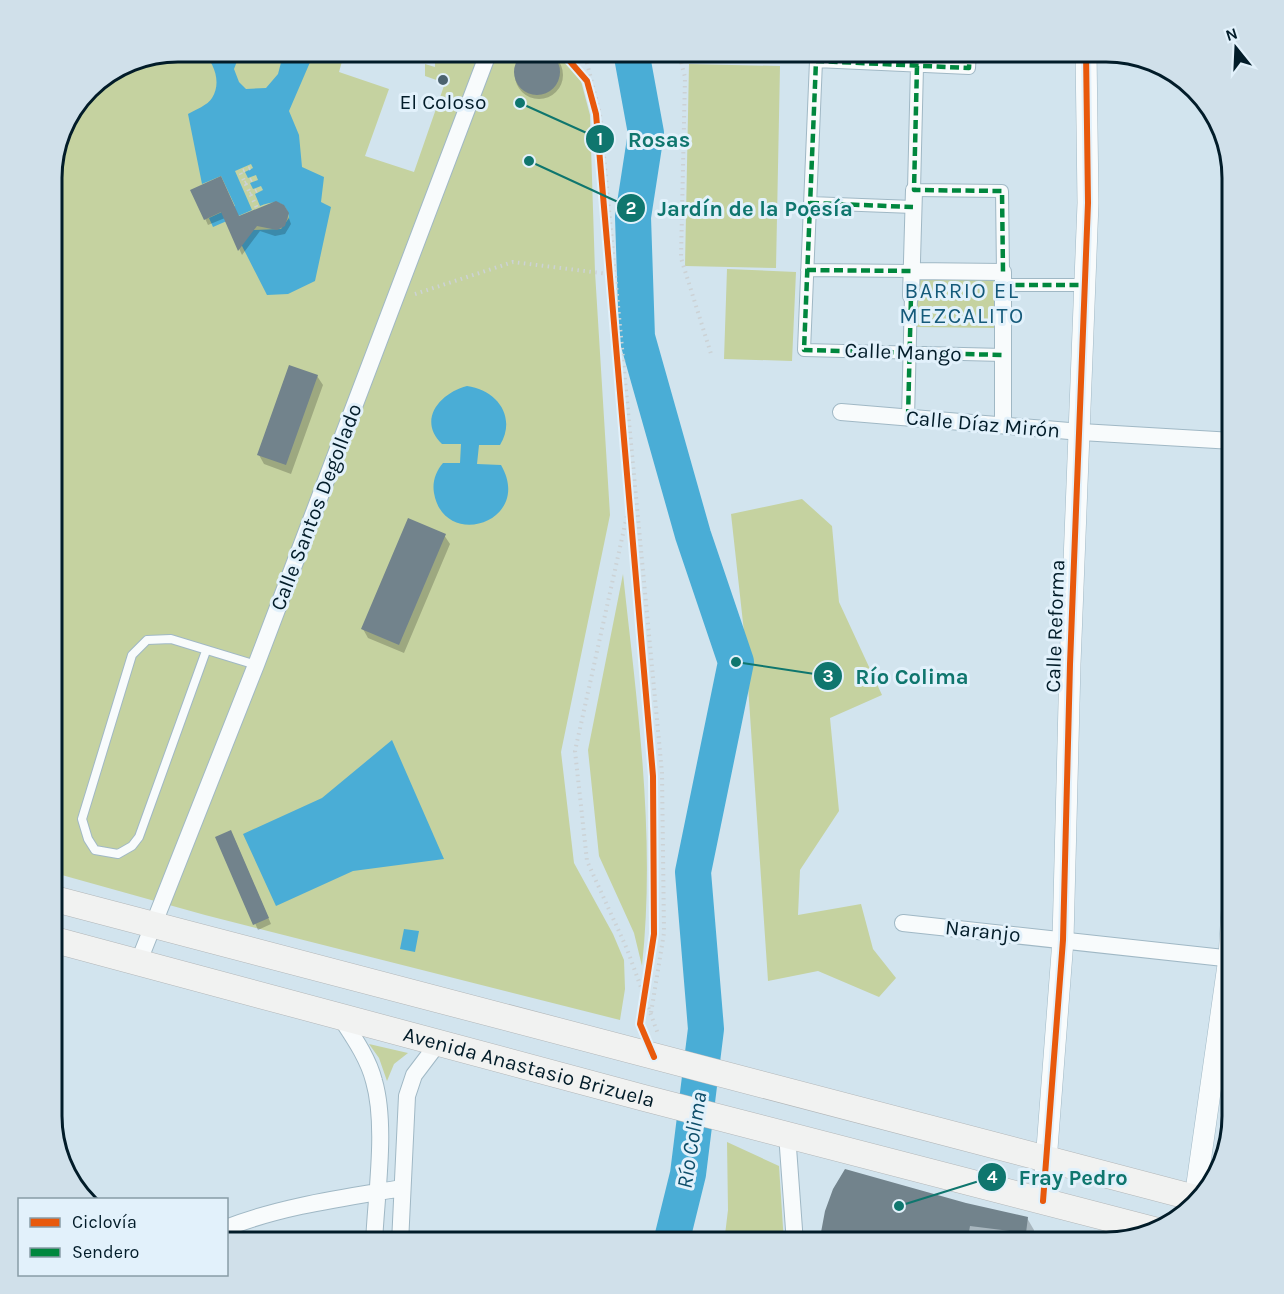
<svg xmlns="http://www.w3.org/2000/svg" width="1284" height="1294" viewBox="0 0 1284 1294" font-family="Karla,sans-serif">
	<rect width="100%" height="100%" fill="#d2e4ee"/>
	<!-- green -->
	<path fill="#c5d2a0" d="M178,51h167l-6,21 50,17 -24,67 49,16 31,-89 -20,-7v-12l10,3v-16h138l17,64 5,157 15,243 -49,237 13,111 39,71 11,26 1,29 -5,31 -415,-105 -154,-43v-703l13,-48 30,-38 35,-22z
		M689,64l91,2 -4,202 -91,-2z
		M727,269l69,3 -4,89 -68,-2z
		M916,277l81,1 -1,50 -81,-1z
		M802,499l30,27 7,76 43,93 -52,23 9,93 -39,59 -2,45 63,-11 12,45 23,29 -17,19 -61,-26 -50,10 -23,-340 -14,-127z
		M623,574c14,130 33,261 19,392l-8,-33 -35,-77 -11,-106z
		M369,1044l39,9 -14,11 -7,17 -8,-23z
		M727,1142l52,24 5,77h-60l4,-33z
		M975,1237l43,5v1h-44z"/>
	<!-- water -->
	<path fill="#4aadd6" d="M202,51h39l-7,18 5,13 7,7 20,-1 12,-14 6,-23h29l1,2 -25,58 10,24 3,32 22,10 -3,25 10,5 -16,74 -27,13 -21,1 -26,-51 12,-14 28,-1 8,-11c-2,-18 -15,-18 -29,-12l-5,-12 8,-4 -2,-4 -8,3 -3,-6 8,-3 -2,-5 -8,3 -3,-6 8,-4 -2,-4 -16,7 17,39 -39,17 -4,-9 26,-12 -14,-30 -19,8 -14,-70c7,-4 20,-9 24,-16 10,-16 2,-35 -10,-47z
		M467,386c30,4 50,31 33,59h-21l-2,19 24,1c33,57 -57,86 -67,28 -2,-11 2,-22 9,-30h17l1,-19h-19c-25,-24 -2,-51 25,-58z
		M392,740l52,119 -91,12 -77,35 -33,-72 79,-36z
		M404,929l15,2 -4,21 -15,-3z"/>
	<!-- shadow -->
	<path fill="#0003" d="M515 75a24 24 0 1 1 48 0a24 24 0 1 1-48 0Z
		M192,190l47,27 47,-7 5,14 -6,10 -10,2 -15,-5 -18,24 -17,-37 -17,7z
		M317,376l6,9 -32,89 -27,-10 -5,-9z
		M444,535l6,9 -46,109 -36,-15 -5,-9z
		M217,838h17l37,86 -13,6z
		M966,1205l61,13 7,12 -2,13 -56,-5 -1,5h-152z"/>
	<g fill="none" stroke-linecap="round" stroke-linejoin="round">
		<!-- river -->
		<path stroke="#4aadd6" stroke-width="36" d="M631,51l15,82 -13,84 4,120 56,198 43,127 -43,210 13,157 -18,145 -17,69"/>
	</g>
	<!-- building -->
	<path fill="#72838c" d="M514 72a23 23 0 1 1 46 0a23 23 0 1 1-46 0Z
		M221,176l18,40 37,-15 8,4 5,8 -4,13 -8,4 -20,-4 -19,25 -17,-39 -17,8 -14,-30z
		M289,365l29,10 -32,90 -29,-10z
		M408,518l38,16 -47,111 -38,-16z
		M231,830l38,88 -16,7 -38,-88z
		M845,1169l121,34 62,14 -2,16 -56,-7 -3,17h-148l6,-32 8,-22z"/>
	<g fill="none" stroke-linecap="round" stroke-linejoin="round">
		<!-- service casing -->
		<g stroke="#a0b8c5" stroke-width="10">
			<path id="service" d="M206,651l-67,186 -7,9 -14,8 -23,-4 -7,-11 -6,-20 50,-164 15,-15 24,-1 85,26"/>
		</g>
		<!-- pedestrian casing -->
		<g stroke="#a0b8c5" stroke-width="14">
			<path id="pedestrian" d="M970,51l-1,17 -153,-7 -12,289 199,5
				M917,66l-3,124 88,1 1,81
				M810,203l103,4
				M807,270l105,1
				M1002,285h84
				M908,418l3,-122"/>
		</g>
		<!-- minor casing -->
		<g stroke="#a0b8c5" stroke-width="18">
			<path id="minor" d="M912,271l91,1v153
				M911,296l3,-106
				M841,412l240,20 152,9
				M903,923l330,36
				M139,961l117,-296 233,-614
				M339,1015c13,20 29,42 35,66 13,45 2,114 0,162
				M787,1134l8,109
				M226,1228c56,-22 117,-30 176,-40
				M400,1243l7,-147 7,-21 25,-33"/>
		</g>
		<!-- tertiary casing -->
		<g stroke="#a0b8c5" stroke-width="22">
			<path id="tertiary" d="M1195,1198l34,-240 4,-64
				M1043,1201l20,-261 7,-276 18,-461 -2,-152"/>
		</g>
		<!-- primary casing -->
		<g stroke="#b2b6b8" stroke-width="27">
			<g id="primary">
				<path d="M51,898l1148,301"/>
				<path id="s1" d="M51,939l593,159 514,133"/>
			</g>
		</g>
		<!-- path -->
		<path stroke="#ccd2d5" stroke-width="4" stroke-dasharray="1.5 4.5" stroke-linecap="butt" d="M584,51l16,63 62,659 2,160 -13,80
			M678,51l7,26 -4,181 31,99
			M740,51l2,6 59,3
			M250,168l-10,4 17,36
			M245,183l10,-5
			M250,194l10,-5
			M415,294l98,-32 103,13
			M632,493l-57,258 12,110 40,88 31,85"/>
		<!-- service -->
		<use href="#service" stroke="#f8fbfc" stroke-width="8"/>
		<!-- pedestrian -->
		<use href="#pedestrian" stroke="#f8fbfc" stroke-width="12"/>
		<!-- minor -->
		<use href="#minor" stroke="#f8fbfc" stroke-width="16"/>
		<!-- tertiary -->
		<use href="#tertiary" stroke="#f8fbfc" stroke-width="21"/>
		<!-- primary -->
		<use href="#primary" stroke="#f1f2f1" stroke-width="26"/>
		<!-- quiet -->
		<path stroke="#00873e" stroke-width="4.5" stroke-dasharray="9 4.5" stroke-linecap="butt" d="M970,51l-1,17 -153,-7 -12,289 199,5
			M917,66l-3,124 88,1 1,81
			M810,203l103,4
			M807,270l105,1
			M1002,285h84
			M908,418l3,-122"/>
		<!-- cycleway casing -->
		<g stroke="#e2f1fb" stroke-width="10">
			<path id="cycleway" d="M561,51l26,30 9,33 57,662 1,158 -14,90 14,33
				M1043,1201l20,-261 7,-276 18,-461 -2,-152"/>
		</g>
		<!-- cycleway -->
		<use href="#cycleway" stroke="#e8590c" stroke-width="6"/>
	</g>
	<!-- markers -->
	<circle fill="#4b626e" stroke="#e2f1fb" stroke-width="2" cx="443" cy="80" r="6"/>
	<g text-anchor="middle" stroke-width="6" stroke-linejoin="round" paint-order="stroke">
		<!-- poi labels -->
		<g font-size="21" fill="#021c29" stroke="#e2f1fb">
			<text x="443" y="109">El Coloso</text>
		</g>
		<!-- street labels -->
		<g font-size="21" fill="#021c29" stroke="#e2f1fb">
			<text transform="translate(903 352) rotate(2)" y="7">Calle Mango</text>
			<text transform="translate(983 424) rotate(5)" y="7">Calle Díaz Mirón</text>
			<text transform="translate(316 507) rotate(-69)" y="7">Calle Santos Degollado</text>
			<text transform="translate(1055 626) rotate(-88)" y="7">Calle Reforma</text>
			<text transform="translate(983 931) rotate(6)" y="7">Naranjo</text>
			<text dy="7" stroke="none"><textPath href="#s1" startOffset="495">Avenida Anastasio Brizuela</textPath></text>
		</g>
		<!-- neighbourhood labels -->
		<g font-size="22" letter-spacing="1.5" fill="#155a7a" stroke="#e2f1fb">
			<text x="962" y="298">BARRIO EL<tspan x="962" dy="25">MEZCALITO</tspan></text>
		</g>
		<!-- water labels -->
		<g font-size="22" font-style="italic" fill="#0d4d69" stroke="#e2f1fb">
			<text transform="translate(691 1140) rotate(-81)" y="8">Río Colima</text>
		</g>
	</g>
	<!-- crop -->
	<path d="M0 0H1284V1294H0ZM178 62H1106A116 116 0 0 1 1222 178V1116A116 116 0 0 1 1106 1232H178A116 116 0 0 1 62 1116V178A116 116 0 0 1 178 62Z" fill="#d0e0ea" fill-rule="evenodd"/>
	<path fill="none" stroke="#021c29" stroke-width="3" d="M178 62H1106A116 116 0 0 1 1222 178V1116A116 116 0 0 1 1106 1232H178A116 116 0 0 1 62 1116V178A116 116 0 0 1 178 62Z"/>
	<!-- callouts -->
	<path fill="none" stroke="#0f766e" stroke-width="2" d="M520 103L600 139M529 161L631 208M736 662L828 676M899 1206L992 1177"/>
	<g fill="#0f766e" stroke="#e2f1fb" stroke-width="2">
		<circle cx="520" cy="103" r="6"/>
		<circle cx="529" cy="161" r="6"/>
		<circle cx="736" cy="662" r="6"/>
		<circle cx="899" cy="1206" r="6"/>
		<circle cx="600" cy="139" r="15"/>
		<circle cx="631" cy="208" r="15"/>
		<circle cx="828" cy="676" r="15"/>
		<circle cx="992" cy="1177" r="15"/>
	</g>
	<g font-size="18" text-anchor="middle" font-weight="bold" fill="#fff">
		<text x="600" y="145">1</text>
		<text x="631" y="214">2</text>
		<text x="828" y="682">3</text>
		<text x="992" y="1183">4</text>
	</g>
	<g font-size="22" text-anchor="middle" font-weight="bold" fill="#0f766e" stroke="#e2f1fb" stroke-width="6" stroke-linejoin="round" paint-order="stroke">
		<text x="659" y="147">Rosas</text>
		<text x="755" y="216">Jardín de la Poesía</text>
		<text x="912" y="684">Río Colima</text>
		<text x="1073" y="1185">Fray Pedro</text>
	</g>
	<!-- legend -->
	<rect x="18" y="1198" width="210" height="78" fill="#e2f1fb" stroke="#889ca7" stroke-width="1.5"/>
	<rect x="30" y="1218" width="30" height="9" fill="#e8590c" stroke="#889ca7" stroke-width="1.5"/>
	<text x="72" y="1228" font-size="18" fill="#021c29">Ciclovía</text>
	<rect x="30" y="1248" width="30" height="9" fill="#00873e" stroke="#889ca7" stroke-width="1.5"/>
	<text x="72" y="1258" font-size="18" fill="#021c29">Sendero</text>
	<!-- north arrow -->
	<g transform="translate(1236 48) rotate(342)" stroke="#e2f1fb" stroke-width="4.5" paint-order="stroke">
	<path d="M0-4.5L10 22L0 15L-10 22Z" fill="#021c29"/>
	<text y="-9" font-size="16" font-weight="bold" text-anchor="middle" fill="#021c29">N</text>
	</g>
</svg>
